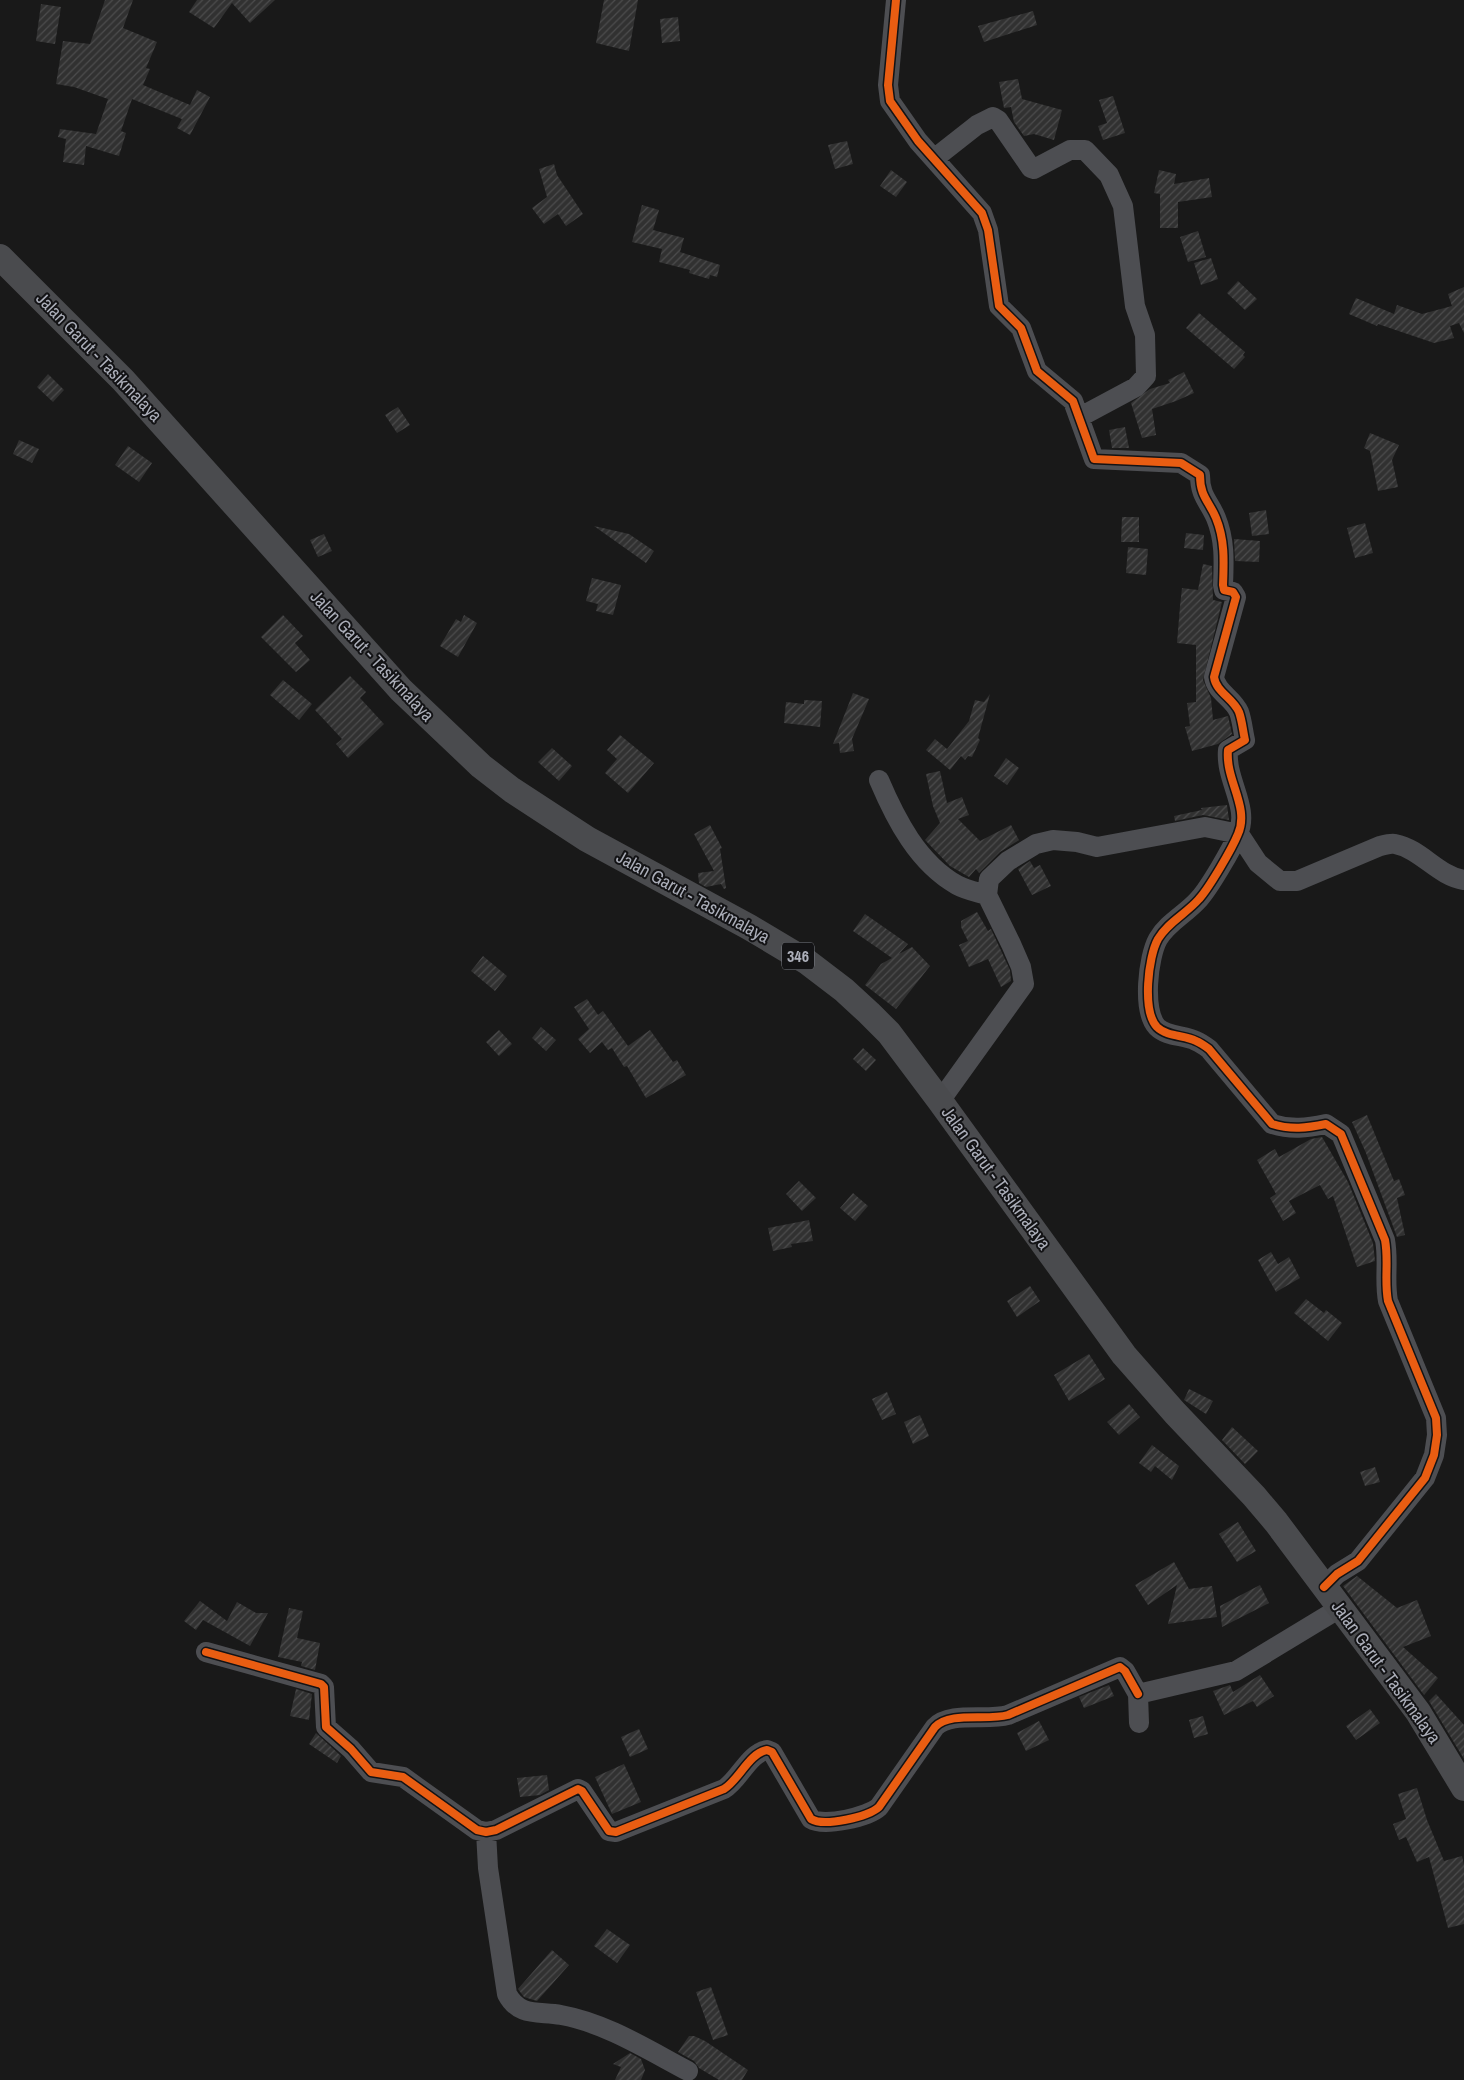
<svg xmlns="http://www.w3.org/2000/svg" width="1464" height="2080" viewBox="0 0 1464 2080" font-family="'Archivo Narrow',sans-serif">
	<defs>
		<pattern id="building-hatch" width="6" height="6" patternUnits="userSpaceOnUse" patternTransform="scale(1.25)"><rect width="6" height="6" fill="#313131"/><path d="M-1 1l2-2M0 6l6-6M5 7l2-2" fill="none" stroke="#4c4c4d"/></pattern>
	</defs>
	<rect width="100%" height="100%" fill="#191919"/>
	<!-- building -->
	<path fill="url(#building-hatch)" d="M105,0h28l-10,28 34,14 -11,26 4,1 -7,16 47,20 7,-15 13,7 -20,38 -13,-7 5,-9 -50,-20 -11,32 5,2 -7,23 -33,-10 -2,19 -21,-3 3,-23 -8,-2 2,-8 36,5 12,-35 -34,-12 -18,-3 7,-43 27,3z
		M197,0h78l-25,23 -18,-20 -18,25 -25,-16z
		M604,0h34l-9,51 -33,-8z
		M41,4l20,3 -6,37 -19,-3z
		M1033,11l4,14 -53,17 -6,-16z
		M678,17l2,24 -18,2 -2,-24z
		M1018,79l4,20 40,11 -8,30 -20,-6 -10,2 -10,-14 -3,-15 -7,1 -5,-26z
		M1113,96l12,37 -22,7 -5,-14 9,-3 -8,-23z
		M847,141l6,23 -18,5 -7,-24z
		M554,164l3,11 26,39 -17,12 -8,-12 -14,10 -12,-16 15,-11 -8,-28z
		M891,170l16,12 -11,15 -16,-11z
		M1159,170l17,4 -2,10 35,-6 3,19 -34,5v26h-18v-34l-6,-1z
		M642,205l17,5 -6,20 31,8 -4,14 40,13 -3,12 -7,-2 -1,4 -20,-6 1,-3 -31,-8 3,-13 -30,-7z
		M1198,231l8,26 -18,5 -8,-25z
		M1211,258l7,21 -17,6 -7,-22z
		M1238,281l19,18 -12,11 -18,-17z
		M1464,287v46l-5,-10 -9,3 4,12 -20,5 -56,-19 -1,2 -28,-12 7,-16 38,16 3,-9 25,9 30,-8 -4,-12z
		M1199,313l46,39 -2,3 2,2 -11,12 -48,-41z
		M1184,372l10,21 -18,8 -24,8 4,26 -14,3 -11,-35 19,-14 20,-6 -2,-3z
		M48,374l16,16 -11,12 -16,-15z
		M398,407l12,18 -13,8 -12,-18z
		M1125,427l4,21h-17l-3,-18z
		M1370,433l29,12 -7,15 6,27 -20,4 -8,-40 -6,-3z
		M19,440l20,9 -7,14 -19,-9z
		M128,446l24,17 -13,19 -24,-17z
		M1266,510l3,24 -17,2 -3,-23z
		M1122,517h17v25h-18z
		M1365,523l8,30 -18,5 -8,-30z
		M594,526l35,8 25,17 -8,12z
		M1186,533l18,2 -1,15 -19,-2z
		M324,534l8,17 -14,6 -8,-17z
		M1234,539l26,2 -1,21 -24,-1z
		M1128,547l20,2 -2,26 -20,-2z
		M1203,564l9,2 1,34 9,2 -19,78 8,18 2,22 15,-4 4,18 -14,10 -26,7 -7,-24 5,-1 -3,-23 9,-1v-57l-19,-2 3,-37 2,-18 16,2z
		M592,578l29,7 -8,30 -17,-4 2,-7 -12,-3z
		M283,615l20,21 -8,7 15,17 -14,12 -35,-35z
		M464,615l13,8 -19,34 -18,-11 16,-27 5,3z
		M350,676l16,16 -6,6 24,26 -36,34 -12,-14 6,-5 -27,-29z
		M283,680l29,24 -13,16 -29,-25z
		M853,693l16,6 -17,40 2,12 -14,2 -1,-10 -6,1z
		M990,694l-12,44 2,2 -8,17 -4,-1 -3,4 -4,-4 -11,14 -24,-20 9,-11 12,10 22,-28 6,-21 9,2z
		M804,700l18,1 -2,26 -36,-4 2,-21 18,2z
		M620,735l34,28 -26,30 -23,-20 12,-14 -10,-9z
		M552,748l20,18 -13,15 -21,-19z
		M1006,758l13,10 -12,17 -13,-9z
		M940,771l7,32 15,-6 7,18 -11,4 22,22 31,-16 8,15 -19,12 -21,21 -3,-4 -7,8 -19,-11 -25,-26 15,-17 -7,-17 -7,-32z
		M1227,805l2,15 -26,-5 -28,6 -1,-5 28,-6 -1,-2z
		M710,825l12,23 -2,1 6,39 -2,1 -3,-5 -15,3 -7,-4 -1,-10 16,-2 -20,-37z
		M1030,861l4,7 6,-3 11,21 -19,9 -14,-26z
		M977,912l11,19 3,-2 19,41 1,11 -10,6 -13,-28 -19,8 -10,-22 9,-4 -7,-14v-6z
		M865,914l43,30 -9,10 13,-7 18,19 -34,43 -31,-24 16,-21 11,-6 -39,-27z
		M483,956l24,20 -12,15 -24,-20z
		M587,999l11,16 5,-4 25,35 22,-16 23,32 4,-2 9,15 -40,23 -19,-32 -3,1 -12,-19 -4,2 -6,-8 -12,11 -12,-14 11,-10 -15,-22z
		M541,1027l15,13 -10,11 -14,-13z
		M499,1030l13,14 -13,12 -13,-14z
		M863,1048l13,12 -10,11 -13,-12z
		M1367,1115l27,66 5,-2 6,16 -8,3 8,37 -8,2 -31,-84 -14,-31z
		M1322,1137l26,45 25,61 2,18 -18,6 -24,-71 -5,3 -8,-14 -31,16 7,12 -13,8 -13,-23 6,-4 -19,-34 18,-11 4,8 32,-18z
		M799,1181l17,17 -14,13 -16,-17z
		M853,1193l15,13 -13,15 -15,-13z
		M809,1220l4,21 -22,3 1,3 -19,4 -5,-23z
		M1271,1252l7,12 11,-7 11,21 -24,14 -18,-32z
		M1030,1286l10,15 -23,16 -10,-16z
		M1306,1299l18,14 2,-3 16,13 -14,18 -34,-28z
		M1089,1354l16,25 -36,22 -15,-26z
		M1189,1389l24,12 -7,13 -22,-14z
		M887,1392l9,22 -14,6 -10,-21z
		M1129,1404l11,13 -21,18 -12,-13z
		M920,1415l9,21 -16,8 -9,-22z
		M1232,1427l26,24 -13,13 -23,-24z
		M1152,1445l27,21 -7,14 -17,-14 -4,6 -12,-9z
		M1375,1467l5,15 -15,4 -5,-14z
		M1238,1522l18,29 -19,11 -18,-28z
		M1174,1562l15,27 23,-3 5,31 -49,7 9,-39 -29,20 -13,-20z
		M1357,1576l40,32 20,-8 14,36 -28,11 35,31 -14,17 -81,-109z
		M1260,1585l9,18 -47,24 -2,-21z
		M200,1601l27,20 10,-19 19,11h12l-18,33 -47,-26 -7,10 -12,-9z
		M289,1608l14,3 -6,27 23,5 -5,27 -14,-4 1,-4 -24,-5z
		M1260,1675l14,21 -17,11 -4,-6 -29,14 -11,-24 17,-6 3,7z
		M1109,1685l5,11 -30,12 -5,-11z
		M296,1689l16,5 -3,26 -19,-4z
		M1436,1694l28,31v34l-35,-58z
		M1370,1709l10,14 -24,17 -10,-14z
		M1203,1716l5,18 -14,4 -5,-18z
		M1039,1721l10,19 -23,11 -9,-18z
		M639,1729l9,20 -18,8 -9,-20z
		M316,1733l25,23 -4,7 -28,-19z
		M624,1764l17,38 -29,12 -17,-37z
		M547,1775l2,15 -9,5 -20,2 -3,-19z
		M1417,1788l10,32 17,41 18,-5 2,9v59l-16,4 -19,-71 -12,5 -11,-25 -7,3 -6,-16 13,-5 -8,-25z
		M607,1929l23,16 -13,18 -23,-17z
		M552,1950l17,15 -32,36 -13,-4 -6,-8z
		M711,1987l17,48 -15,5 -17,-48z
		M689,2036h5l11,5 43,29 -6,10h-23l-20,-12 -5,-7 -16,-9z
		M630,2053l11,6 4,11 -4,10h-26l6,-13 -8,-3z"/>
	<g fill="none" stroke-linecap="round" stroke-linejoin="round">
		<!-- minor -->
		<path stroke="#4d4e52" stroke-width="20" d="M896,0l-8,85 2,16 28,40 64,72 6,17 11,76 22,22 16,43 36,30 21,58 87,4 19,12c0,22 9,26 16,43 9,22 8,43 7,67l1,5 9,2 3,5 -22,80c2,15 19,21 25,35 3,8 4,19 6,28l-17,10c-3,30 22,57 10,84 -6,15 -29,54 -39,65 -13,15 -31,23 -41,40 -10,18 -16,72 -1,88 10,10 28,8 39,14 5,2 9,5 13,8l63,75c19,6 35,4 54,0l15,10 44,106c4,21 -1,40 3,61l48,117 1,17 -3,20 -9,23 -67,83 -21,13 -13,13
			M935,158l42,-33 16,-8 5,3 33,48 3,1 36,-19h15l24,25 14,31 12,100 10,29 1,41 -10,11 -56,30
			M879,780c17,40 39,83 78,105 9,5 20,7 30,10
			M940,1101l84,-117 -3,-17 -10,-23 -24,-49 2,-16 19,-18 28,-17 17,-4 24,2 20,5 108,-20 34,7 19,29 22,18h17l83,-35c4,-1 11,-3 15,-2 26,5 43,32 69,36
			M206,1652l115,32 3,3 2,40 25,22 20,23 32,5 74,53 9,2 10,-2 82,-41 4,2 27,40 7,1 108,-43c15,-9 25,-36 43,-39l5,2 39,67c13,8 57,-2 68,-12l56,-80c15,-16 52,-6 73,-12l112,-48 5,4 13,23
			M1139,1723l-1,-29 98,-23 104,-63
			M486,1832l2,36 19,126c12,23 31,17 54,21 45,8 87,35 127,56"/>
		<!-- major -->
		<path stroke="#4a4b4e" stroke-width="26" d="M0,257l123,123 278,310 80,76 31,24 75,49 162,88 57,34 38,29 25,23 20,20 51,68 184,254 51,58 79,83 22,26 142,190 46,76"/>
		<!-- cycleway casing -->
		<g stroke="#131315" stroke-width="11">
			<path id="cycleway" d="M896,0l-8,85 2,16 28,40 64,72 6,17 11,76 22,22 16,43 36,30 21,58 87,4 19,12c0,22 9,26 16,43 9,22 8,43 7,67l1,5 9,2 3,5 -22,80c2,15 19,21 25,35 3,8 4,19 6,28l-17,10c-3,30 22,57 10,84 -6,15 -29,54 -39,65 -13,15 -31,23 -41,40 -10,18 -16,72 -1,88 10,10 28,8 39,14 5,2 9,5 13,8l63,75c19,6 35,4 54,0l15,10 44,106c4,21 -1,40 3,61l48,117 1,17 -3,20 -9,23 -67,83 -21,13 -13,13
				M206,1652l115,32 3,3 2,40 25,22 20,23 32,5 74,53 9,2 10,-2 82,-41 4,2 27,40 7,1 108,-43c15,-9 25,-36 43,-39l5,2 39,67c13,8 57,-2 68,-12l56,-80c15,-16 52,-6 73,-12l112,-48 5,4 13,23"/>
		</g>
		<!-- cycleway -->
		<use href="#cycleway" stroke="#e95d12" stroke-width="8"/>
	</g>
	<g text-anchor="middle" stroke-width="4" stroke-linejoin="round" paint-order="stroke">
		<!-- shield labels -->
		<rect fill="#131315" stroke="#7d8088" stroke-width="1" x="782" y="942.5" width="32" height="27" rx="4"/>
		<g font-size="16" font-weight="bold" fill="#abaeb9">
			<text x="798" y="962">346</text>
		</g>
		<!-- street labels -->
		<g font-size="18" fill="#abaeb9" stroke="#131315">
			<text transform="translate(99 357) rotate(46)" y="6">Jalan Garut - Tasikmalaya</text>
			<text transform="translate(372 656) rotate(47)" y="6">Jalan Garut - Tasikmalaya</text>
			<text transform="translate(693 897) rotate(29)" y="6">Jalan Garut - Tasikmalaya</text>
			<text transform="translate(996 1178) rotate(54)" y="6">Jalan Garut - Tasikmalaya</text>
			<text transform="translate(1386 1672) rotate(54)" y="6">Jalan Garut - Tasikmalaya</text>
		</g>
	</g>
</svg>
